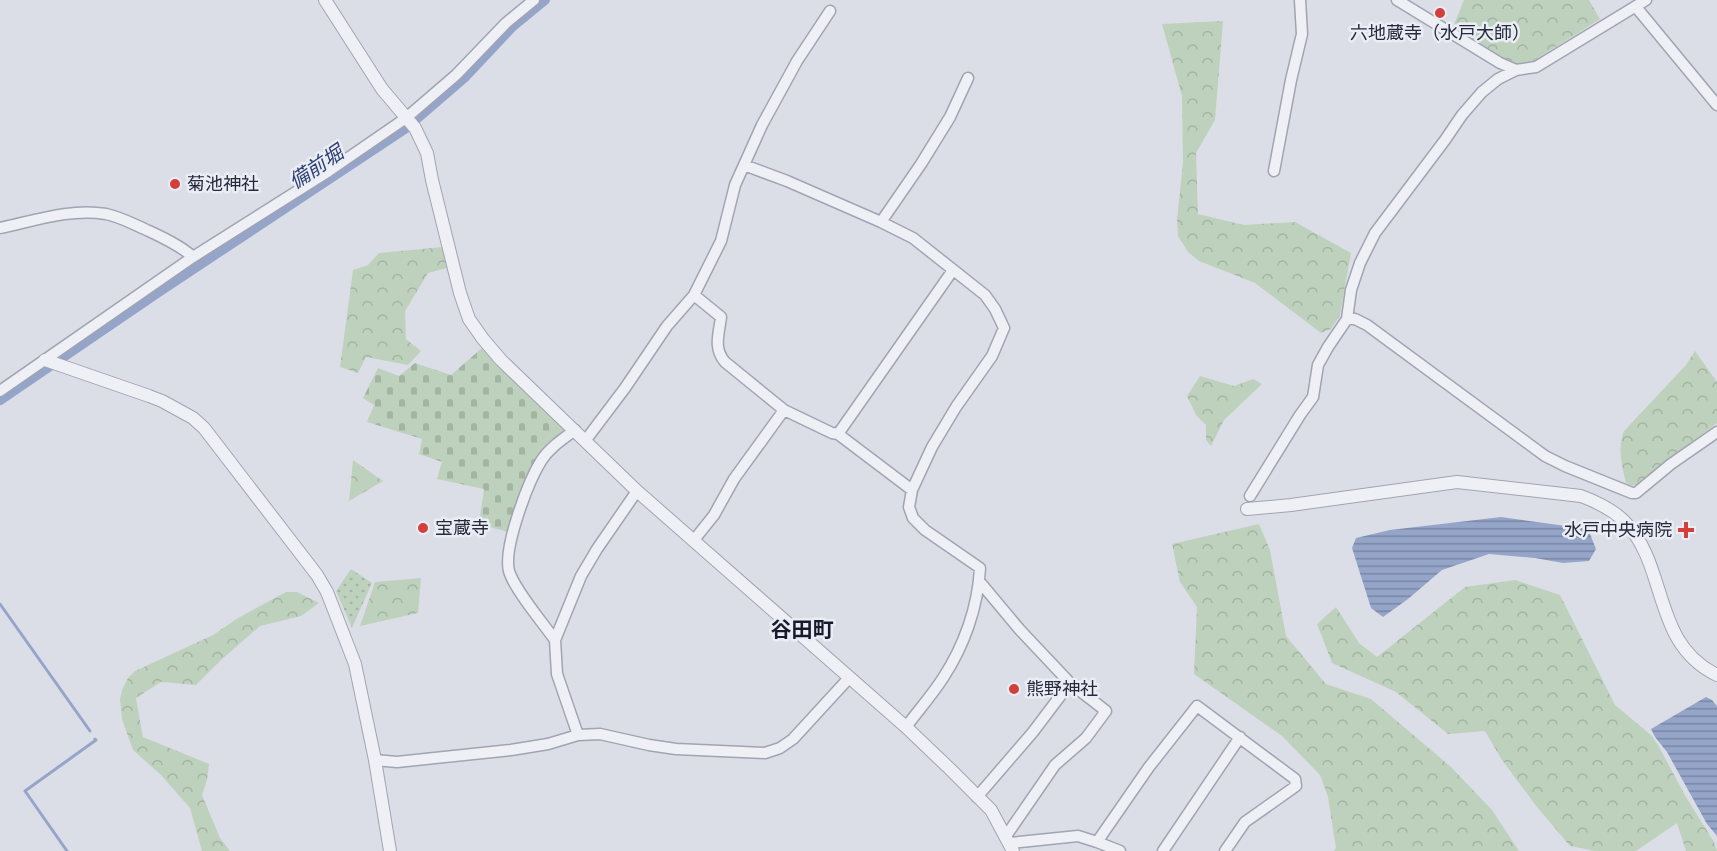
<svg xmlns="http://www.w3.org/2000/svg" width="1717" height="851" viewBox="0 0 1717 851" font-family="'Nunito Sans','Noto Sans JP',sans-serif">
	<defs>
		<pattern id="forest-crowns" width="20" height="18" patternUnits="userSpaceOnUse" patternTransform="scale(1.5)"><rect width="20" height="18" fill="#bed1bd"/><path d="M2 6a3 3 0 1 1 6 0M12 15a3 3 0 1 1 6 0" fill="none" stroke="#a3b4a3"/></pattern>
		<pattern id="cemetery-stones" width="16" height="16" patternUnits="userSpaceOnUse" patternTransform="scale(1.5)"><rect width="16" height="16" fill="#bed1bd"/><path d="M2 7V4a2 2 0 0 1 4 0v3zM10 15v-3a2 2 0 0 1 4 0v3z" fill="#a3b4a3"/></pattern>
		<pattern id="park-dots" width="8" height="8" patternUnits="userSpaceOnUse" patternTransform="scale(1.5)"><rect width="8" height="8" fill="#bed1bd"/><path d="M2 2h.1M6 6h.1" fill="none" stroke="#a3b4a3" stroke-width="1.8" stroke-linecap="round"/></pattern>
		<pattern id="water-rules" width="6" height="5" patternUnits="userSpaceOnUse" patternTransform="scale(1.5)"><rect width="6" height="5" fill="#95a5c9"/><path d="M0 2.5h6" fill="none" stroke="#7987a4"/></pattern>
	</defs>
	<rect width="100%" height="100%" fill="#dcdee7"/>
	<!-- forest -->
	<path fill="url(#forest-crowns)" d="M1464,0h125l11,19 -67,42 -24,6 -56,-40z
		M1223,21l-8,99 -19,33 2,61 46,11 51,-3 56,31 -11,62 -9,14 -10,4 -66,-50 -56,-22 -11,-9 -10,-16 -1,-16 6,-58 -1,-66 -20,-72z
		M443,247l4,21 -19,5 -23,38 1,28 15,12 -13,14 -42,-8 -8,16 -18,-6 13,-97 15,-5 11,-12z
		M1695,351l22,31v41l-80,61 -5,2 -6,-3c-4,-17 -9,-34 -2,-52l62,-66z
		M1200,376l34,10 19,-7 9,5 -38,36 -13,26 -5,-6v-15l-10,-10 -9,-19z
		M353,460l30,21 -34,20z
		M1259,524l11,26 16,86 40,48 45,15 80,68 41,43 27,41h-185l2,-3 -8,-51 -8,-22 -38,-39 -88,-62 3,-67 -17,-25 -8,-38z
		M421,578l-3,35 -58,13 15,-44z
		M1515,580l45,15 55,110 36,30 7,10 28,52 28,45 3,9h-31l-9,-28 -41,28h-41l-25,-5 -33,-39 -35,-47 -17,-29 -37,3 -52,-42 -64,-29 -15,-39 19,-17 23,36 18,14 88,-70z
		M286,592h11l22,11 -18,13 -41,10 -39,34 -25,25 -35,-3 -25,16 7,39 66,27 -2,16 -5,15 18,43 10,13h-28l-12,-43 -29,-33 -28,-25 -11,-31 -2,-20 2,-9 6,-12 7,-7 78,-36 25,-17z"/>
	<!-- cemetery -->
	<path fill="url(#cemetery-stones)" d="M482,348l83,81 -19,18 -38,85 -29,-8 5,-35 -47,-10 5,-17 -23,-8 3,-15 -55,-17 7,-17 -11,-7 15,-30 21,8 16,-13 36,12z"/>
	<!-- park -->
	<path fill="url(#park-dots)" d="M351,569l21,14 -20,45 -16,-37z"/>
	<!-- water -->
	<path fill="url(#water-rules)" d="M1501,517l87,12 8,20 -7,12 -26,2 -28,-5 -46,-4 -47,16 -34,29 -25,18 -12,-9 -19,-60 4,-10 34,-8z
		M1706,697l6,3 5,6v130l-10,-12 -40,-72 -12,-15 -4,-8z"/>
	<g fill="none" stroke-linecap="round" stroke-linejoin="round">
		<!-- stream -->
		<path stroke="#95a5c9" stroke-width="3" d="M0,604l90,127
			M67,851l-42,-60 71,-51 -1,-1"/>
		<!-- canal -->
		<path stroke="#95a5c9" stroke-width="10" d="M0,400l157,-107 249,-165 58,-50 48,-51 33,-27"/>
		<!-- minor casing -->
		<g stroke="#a1a4b1" stroke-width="13">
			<path id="minor" d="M1397,0l103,63 16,7
				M1636,7l81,98
				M744,165l43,16 94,41 32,16 72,57 10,14 9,19 -12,28 -36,51 -24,40 -20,43 -3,17 4,11 12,12 55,38c-2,39 -16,78 -37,110 -11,17 -25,33 -37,49
				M1274,171l17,-91 11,-46 -2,-34
				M881,222l40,-58 29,-47 18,-39
				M0,228c34,-7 70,-20 106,-14 15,3 29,11 43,17 15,7 32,15 44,26
				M694,295l27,22c-2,17 -8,31 4,45l59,48 48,23 6,1 74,56
				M1347,319h8l12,6 178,131 20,10 67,27h4l35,-29 46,-32
				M0,391l193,-134 136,-86 77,-53 50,-43 50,-52 28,-23
				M838,434l115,-164
				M585,441l40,-53 42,-62 27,-31 27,-54 14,-56 27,-60 35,-64 33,-50
				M1250,496l50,-81 13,-18 5,-32 10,-18 19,-28 4,-29 9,-27 15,-30 70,-93 17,-25 20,-23 16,-13 18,-9 20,-3 110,-67
				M694,540l20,-25 20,-36 50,-69
				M555,640c-12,-17 -41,-51 -46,-69 -6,-23 19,-89 32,-110 8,-13 22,-22 34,-31
				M578,735l-21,-61 -2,-34 26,-64 16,-27 40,-58
				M375,760l22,2 114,-12 37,-6 30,-9 22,-1 49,11 27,4 89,4 15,-5 13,-9 56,-61
				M977,797l56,-65 37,-49 -50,-53 -41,-49
				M1006,836l49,-71 31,-27 20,-27 -36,-28
				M1010,843l68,-7 19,6
				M1120,851l-23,-9 52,-75 48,-61 98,73 1,7 -51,36 -20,29
				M1163,851l77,-114"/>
		</g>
		<!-- tertiary casing -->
		<g stroke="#a1a4b1" stroke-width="14">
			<path id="tertiary" d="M325,0l57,89 33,39 12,25 5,27 28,113 9,26 14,20 18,21 136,131 269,236 44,42 41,41 22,41
				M45,360l104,36 13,5 31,17 11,10 113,147 10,17 28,72 20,96 15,91
				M1247,509l44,-4 166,-23 124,14c16,6 31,13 43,25 45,45 27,122 93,154"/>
		</g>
		<!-- minor -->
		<use href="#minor" stroke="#eff0f5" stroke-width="10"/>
		<!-- tertiary -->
		<use href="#tertiary" stroke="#eff0f5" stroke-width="12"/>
	</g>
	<!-- markers -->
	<g fill="#d33f3a" stroke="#ebedf5" stroke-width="2">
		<circle cx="1440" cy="13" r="6"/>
		<circle cx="175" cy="184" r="6"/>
		<circle cx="423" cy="528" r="6"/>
		<path d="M1683 521h6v6h6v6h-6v6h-6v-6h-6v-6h6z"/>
		<circle cx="1014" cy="689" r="6"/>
	</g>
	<g text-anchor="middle" stroke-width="5" stroke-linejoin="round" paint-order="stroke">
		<!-- poi labels -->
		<g font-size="18" fill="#252a3d" stroke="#ebedf5" text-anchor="start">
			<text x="1440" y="39" text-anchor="middle">六地蔵寺（水戸大師）</text>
			<text x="187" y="190">菊池神社</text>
			<text x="435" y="534">宝蔵寺</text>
			<text x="1672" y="536" text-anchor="end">水戸中央病院</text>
			<text x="1026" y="695">熊野神社</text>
		</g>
		<!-- water labels -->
		<g font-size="20" font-style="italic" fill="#2e4073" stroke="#ebedf5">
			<text transform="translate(316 167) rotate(-34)" y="7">備前堀</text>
		</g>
		<!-- quarter labels -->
		<g font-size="21" font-weight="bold" fill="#181b2e" stroke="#ebedf5">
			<text x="802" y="637">谷田町</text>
		</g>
	</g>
</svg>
